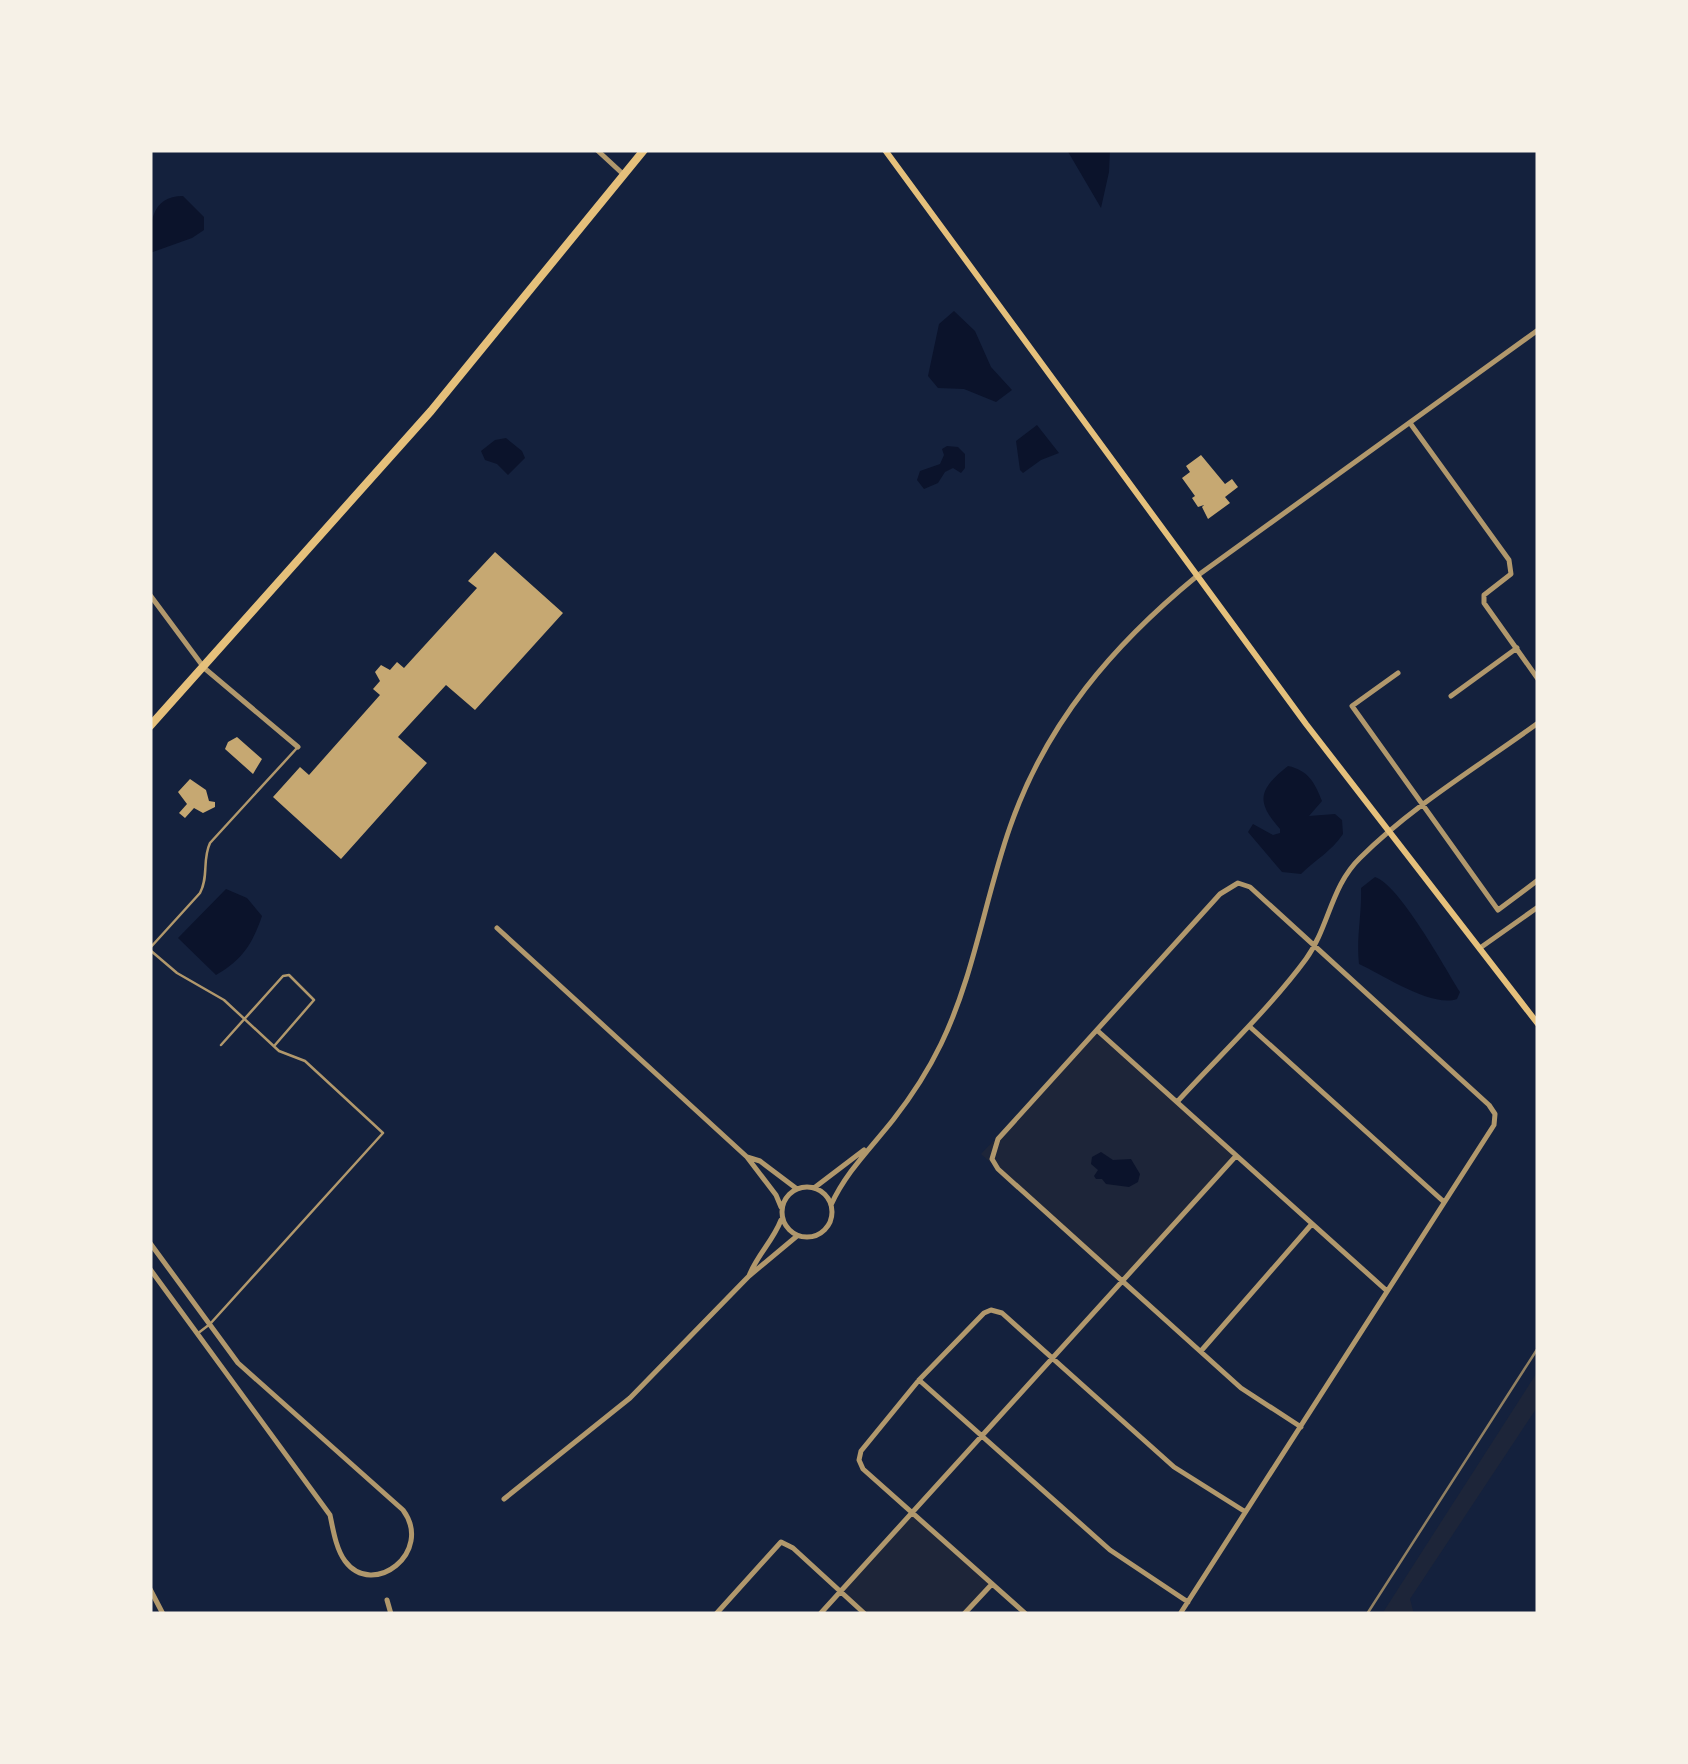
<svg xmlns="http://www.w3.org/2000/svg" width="1688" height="1764" viewBox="0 0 1688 1764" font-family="Commissioner,sans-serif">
	<rect width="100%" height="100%" fill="#14213d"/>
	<!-- green -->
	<path fill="#1d2539" d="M1098,1031l137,126 -114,122 -140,-125z
		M1538,1371v35l-128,193 4,15h-32z
		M912,1512l80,72 -28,30h-99l-25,-21z"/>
	<!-- water -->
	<path fill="#0b132b" d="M1067,150h43l-1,22 -8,36z
		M183,196l21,21v13l-12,8 -42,15c0,-26 -1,-57 33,-57z
		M954,311l21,20 16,36 21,23 -16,12 -32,-13 -26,-1 -10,-12 11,-52z
		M1037,425l22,28 -18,7 -18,13 -3,-3 -4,-29z
		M506,438l16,13 3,7 -17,17 -11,-11 -12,-4 -4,-9 14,-11z
		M947,446l11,1 7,7v14l-4,5 -8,-5 -8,4 -7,11 -14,6 -7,-9 3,-9 20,-7 4,-9 -2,-6z
		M1288,766c20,4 27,17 34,35l-13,15 26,-2 7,6 1,14c-12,18 -27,25 -42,40l-19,-2 -34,-40 5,-8 20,11 7,-2v-4c-25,-28 -21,-40 8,-63z
		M1375,877c24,7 70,91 85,115l-3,7c-25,9 -74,-24 -98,-35 -3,-27 3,-49 2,-76z
		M226,889l21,9 15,18c-10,29 -20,44 -46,59l-38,-37z
		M1101,1152l12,8 18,-1 9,15 -2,8 -9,5 -23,-3 -4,-5h-6l-2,-3 4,-6 -7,-6 1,-7z"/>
	<!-- building -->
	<path fill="#c6a872" d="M1201,455l24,29 7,-5 6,8 -13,10 5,6 -22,16 -6,-12 2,-2 -6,2 -6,-9 3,-2 -13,-18 8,-6 -4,-6z
		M495,552l68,61 -88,97 -29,-25 -48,52 29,26 -86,96 -68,-62 27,-30 9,8 71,-80 -7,-6 7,-8 -5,-9 6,-7 9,5 7,-8 7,6 73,-80 -9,-7z
		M237,737l25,22 -9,15 -28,-25 3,-7z
		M190,779l16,11 3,11 6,1v5l-12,6 -9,-5 -9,10 -6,-5 8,-9 -9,-12z"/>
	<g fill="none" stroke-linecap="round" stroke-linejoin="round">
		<!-- service -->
		<path stroke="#b1986c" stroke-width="2.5" d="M150,948l50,-55c9,-17 2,-33 10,-50l87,-95
			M150,950l27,23 47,27 55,51 26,10 78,72 -173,191 -13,10
			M221,1045l62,-69 6,-1 25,25 -39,45"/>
		<!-- minor -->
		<path stroke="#b1986c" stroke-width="5" d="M597,150l26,24
			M1410,423l99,137 2,14 -27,21v8l54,76
			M203,667l95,80
			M1398,673l-46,33 146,204 40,-30
			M1451,696l66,-48
			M497,928l250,229
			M1480,948l58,-41
			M1249,1026l194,175
			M1099,1032l288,259
			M1177,1102c41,-45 93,-94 129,-143 23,-32 25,-73 54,-101 52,-52 119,-92 178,-135
			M782 1212a25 25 0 1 1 50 0a25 25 0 1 1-50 0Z
			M814,1188l50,-38
			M831,1205c15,-33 39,-56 62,-85 18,-23 35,-49 48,-76 33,-68 44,-146 69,-217 36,-104 103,-182 187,-251
			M781,1207l-5,-12 -29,-38 13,4 37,28
			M781,1220c-8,21 -24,35 -32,56l48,-40
			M150,1243l88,120 165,147c31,42 -30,89 -58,51 -9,-12 -12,-32 -15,-46l-180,-246
			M1201,1351l110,-126
			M919,1380l191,170 78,52
			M504,1499l126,-101 119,-122
			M150,1589l13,25
			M387,1600l4,14
			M716,1614l65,-72 12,6 72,66
			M820,1614l415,-457
			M964,1614l28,-30
			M1026,1614l-163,-145 -4,-9 2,-9 58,-71 65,-67 7,-3 11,3 172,154 70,44
			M1180,1614l314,-489 1,-11 -6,-9 -239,-218 -12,-4 -18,11 -222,245 -6,20 6,10 243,219 60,39"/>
		<!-- tertiary -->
		<path stroke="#b1986c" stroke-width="5" d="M1197,576l341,-246
			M150,595l52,70"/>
		<!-- secondary -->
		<path stroke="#e5c07b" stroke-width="6" d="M885,150l421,574 232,300"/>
		<!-- trunk -->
		<path stroke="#e5c07b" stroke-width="8" d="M150,726l281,-315 213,-261"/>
		<!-- rail -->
		<path stroke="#918062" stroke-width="2.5" d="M1367,1614l171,-266"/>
	</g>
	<!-- border -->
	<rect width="1688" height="1764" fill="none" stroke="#f6f1e7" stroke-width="305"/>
</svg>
